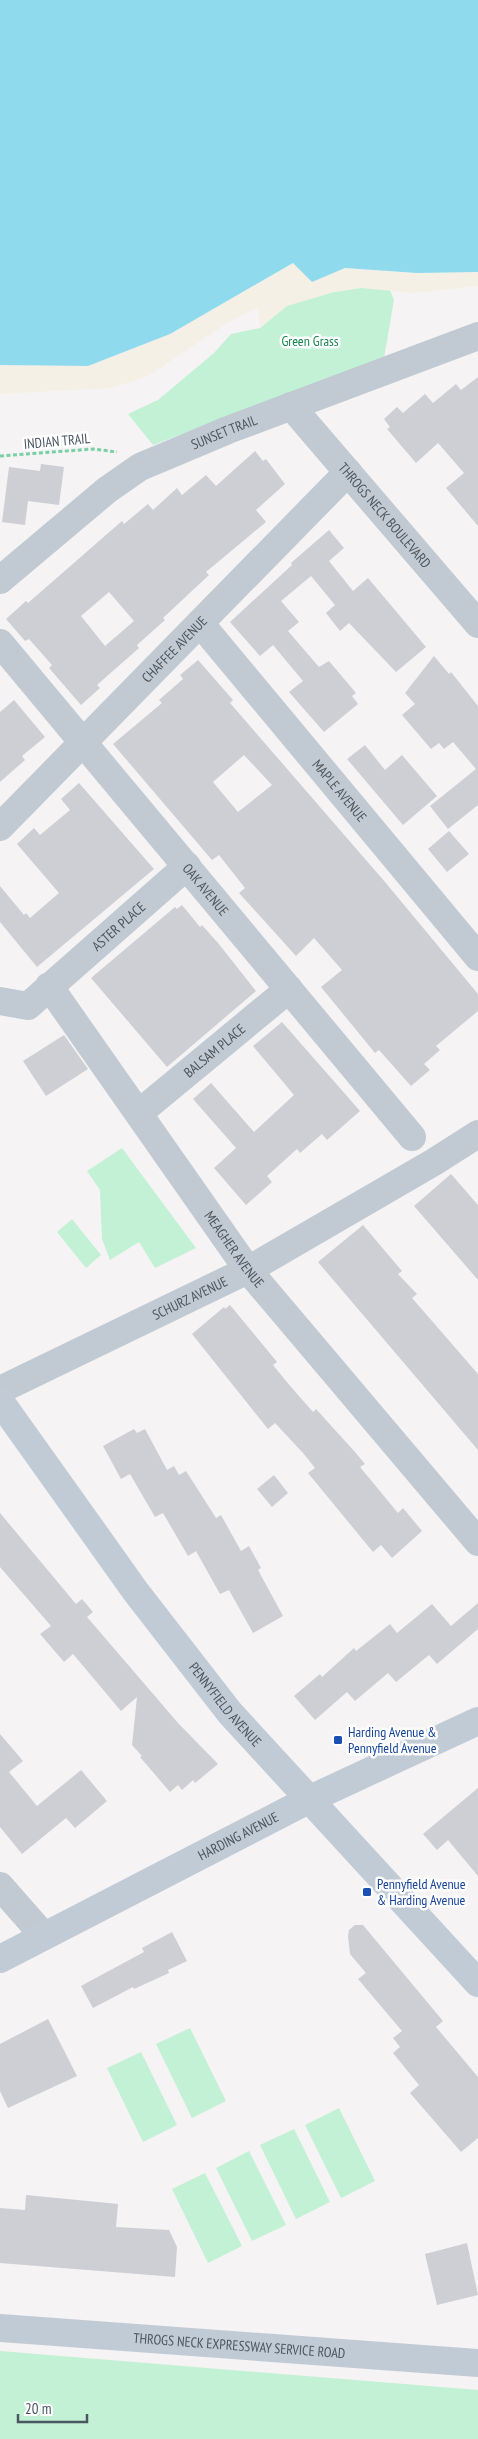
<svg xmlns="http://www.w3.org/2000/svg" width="478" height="2439" viewBox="0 0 478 2439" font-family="'PT Sans Narrow',sans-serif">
	<rect width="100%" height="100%" fill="#f5f3f3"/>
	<!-- green -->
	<path fill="#c3f1d5" d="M372,286l18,4 4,10 -10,58 -231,87 -25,-31 30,-14 56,-47 17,-19 29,-6 30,-25 44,-11z
		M122,1148l74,100 -41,20 -16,-26 -29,18 -8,-21 -2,-49 -13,-19z
		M72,1219l29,36 -15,13 -29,-36z
		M190,2028l36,73 -34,17 -36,-74z
		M141,2052l36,73 -34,17 -36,-74z
		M339,2108l36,73 -34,17 -36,-73z
		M294,2129l36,73 -34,17 -36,-74z
		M249,2151l37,74 -34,16 -36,-73z
		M205,2173l37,73 -34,17 -36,-74z
		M0,2351l478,39v49h-478z"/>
	<!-- sand -->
	<path fill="#f5f0e5" d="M293,263l19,19 33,-14 72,5 61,-1v14l-64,7 -53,-5 -27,4 -47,14 -27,22 -3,-20 -30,15 -79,53 -36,12 -112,6v-29l88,1 82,-32z"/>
	<!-- water -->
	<path fill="#90daee" d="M0,0h478v272l-61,1 -72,-5 -33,14 -19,-19 -123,71 -82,32 -88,-1z"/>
	<!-- building -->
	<path fill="#cdcfd5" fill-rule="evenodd" d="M478,377v149l-32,-38 18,-15 -26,-30 -22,20 -29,-34 3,-2 -6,-8 13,-12 6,6 22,-19 8,9 23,-19 5,6z
		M255,451l8,10 3,-2 19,25 -29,26 10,12 -60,50 3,3 -46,43 2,2 -28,25 2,3 -42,37 3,3 -19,17 -32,-37 3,-3 -23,-26 -4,2 -19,-22 20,-18 2,2 94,-82 2,3 24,-20 5,6 24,-22 5,7 24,-20 10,11zM109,592l25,29 -29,25 -24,-30z
		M41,464l23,3 -5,38 -31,-4 -3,24 -23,-3 7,-55 31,4z
		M329,530l15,18 -15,13 24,30 15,-13 58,69 -30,25 -47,-49 -9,8 -14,-18 9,-8 -24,-29 -30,25 18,21 -11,9 31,36 10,-6 27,32 -4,3 6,8 -34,28 -35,-40 14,-11 -30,-36 -13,11 -30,-34 62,-57 -1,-2z
		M434,656l15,18 2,-2 27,34v99l-30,24 -18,-23 46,-37 -23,-27 -9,7 -5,-6 -8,6 -29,-34 13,-11 -10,-11z
		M198,660l35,40 -3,3 155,179 93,112v17l-42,35 4,4 -16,14 6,6 -19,16 -32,-36 -4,3 -54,-66 21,-17 -28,-32 -18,18 -57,-63 6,-5 -26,-33 -7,5 -99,-116 49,-41 -3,-3 24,-21 -3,-4zM244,755l28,30 -34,27 -25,-30z
		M14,700l31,37 -23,19 3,4 -25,22v-70z
		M365,745l20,25 17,-15 35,41 -34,29 -56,-66z
		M79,783l75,86 -117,98 -37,-45v-36l24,29 2,-2 4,5 29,-25 -42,-49 17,-16 6,7 30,-25 -9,-11z
		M449,831l20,23 -22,18 -19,-23z
		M182,905l18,22 2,-2 16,18 38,48 -89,76 -76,-89 84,-71 2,2z
		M282,1022l78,89 -33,29 -5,-6 -22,19 -3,-4 -30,27 5,6 -26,23 -32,-37 22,-20 -43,-49 18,-16 43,49 40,-37 -41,-49z
		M64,1035l24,34 -42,27 -23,-35z
		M451,1174l27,31v75l-64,-74z
		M363,1225l39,46 -4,3 19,20 -5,4 66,76v76l-160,-188z
		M230,1305l47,57 -4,3 18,22 22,25 3,-3 39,43 10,12 -5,3 38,46 5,-5 19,23 -30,27 -11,-13 -8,7 -65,-79 7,-5 -12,-15 -28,-30 -7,6 -76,-95 32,-27 1,2z
		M134,1429l3,4 8,-4 22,41 7,-4 5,9 7,-4 30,47 5,-3 20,36 8,-5 12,22 -3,2 25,46 -30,17 -24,-43 -9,4 -24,-43 -8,5 -25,-43 -8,4 -25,-43 -9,5 -18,-33z
		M274,1475l14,18 -16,14 -15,-18z
		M0,1513l76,91 6,-5 11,13 -6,5 91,106 40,41 -23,19 -2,-3 -11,10 -4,-5 -8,7 -30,-35 2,-1 -10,-11 5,-48 -16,14 -48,-57 -9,8 -24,-28 11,-8 -51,-59z
		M478,1603v26l-41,35 -8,-9 -33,27 -8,-9 -33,28 -8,-9 -32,28 -21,-24 26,-22 2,3 32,-29 2,3 34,-27 7,9 35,-29 19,22z
		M0,1734l23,27 -14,11 28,34 44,-36 26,31 -32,27 -9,-10 -44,36 -22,-27z
		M478,1788v88l-30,-36 -11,10 -14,-16z
		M355,1925h8l80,96 -7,6 42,50v61l-17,14 -51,-59 9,-8 -26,-32 7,-6 -7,-9 9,-7 -44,-52 8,-6 -16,-19 -2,-18 1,-6z
		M172,1932l15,29 -19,9 1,3 -35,16 -1,-2 -40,21 -12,-22 63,-34 -2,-4z
		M48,2019l29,57 -69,32 -8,-17v-47z
		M26,2195l92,9 -2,23 53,3 8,17 -2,30 -175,-14v-55l25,2z
		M467,2243l11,52 -41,10 -12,-51z"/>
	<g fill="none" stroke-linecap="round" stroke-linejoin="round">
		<!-- path -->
		<path stroke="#7ad0a6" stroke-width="3" stroke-dasharray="4 2.5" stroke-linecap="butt" d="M0,456l93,-7 24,3"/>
		<!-- street -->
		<g stroke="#c1cad2" stroke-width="28">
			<path id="s1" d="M291,406l187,218"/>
			<path id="s2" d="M0,580l107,-90 33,-23 88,-37 250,-94"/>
			<path id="s3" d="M200,623l278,334"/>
			<path id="s4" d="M0,643l412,494"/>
			<path id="s5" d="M0,827l348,-355"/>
			<path id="s6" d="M49,986l199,284 230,272"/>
			<path id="s7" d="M0,1001l28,5 159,-140"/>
			<path id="s8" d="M139,1113l150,-124"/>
			<path id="s9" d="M0,1390l248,-120 186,-108 44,-28"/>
			<path d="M0,1886l44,50"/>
		</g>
		<!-- secondary -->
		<g stroke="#c1cbd6" stroke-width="28">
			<path id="s10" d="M0,1401l136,191 94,121 248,270"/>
			<path id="s11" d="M0,1959l310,-160 168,-78"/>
			<path id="s12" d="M0,2328l478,35"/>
		</g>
	</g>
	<!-- markers -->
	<g fill="#1a4fb4" stroke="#fff" stroke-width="2">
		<rect x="333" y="1735" width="10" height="10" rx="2.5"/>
		<rect x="362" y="1887" width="10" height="10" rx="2.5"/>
	</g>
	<g text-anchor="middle" stroke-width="5" stroke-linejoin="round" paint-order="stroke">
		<!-- park labels -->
		<g font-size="14" fill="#17864f" stroke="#fff">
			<text x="310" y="346">Green Grass</text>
		</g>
		<!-- street labels -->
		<g font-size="14" fill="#4a5661" stroke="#fff">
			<text dy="5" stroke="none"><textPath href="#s2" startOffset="271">SUNSET TRAIL</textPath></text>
			<text transform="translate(57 441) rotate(-5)" y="5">INDIAN TRAIL</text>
			<text dy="5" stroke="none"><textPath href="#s1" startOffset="144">THROGS NECK BOULEVARD</textPath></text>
			<text dy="5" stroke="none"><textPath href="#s5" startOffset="249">CHAFFEE AVENUE</textPath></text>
			<text dy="5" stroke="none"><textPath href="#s3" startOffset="218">MAPLE AVENUE</textPath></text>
			<text dy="5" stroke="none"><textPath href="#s4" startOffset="321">OAK AVENUE</textPath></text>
			<text dy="5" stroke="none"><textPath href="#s7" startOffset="149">ASTER PLACE</textPath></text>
			<text dy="5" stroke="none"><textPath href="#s8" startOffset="98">BALSAM PLACE</textPath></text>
			<text dy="5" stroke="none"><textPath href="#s6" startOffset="322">MEAGHER AVENUE</textPath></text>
			<text dy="5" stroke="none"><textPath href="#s9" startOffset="211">SCHURZ AVENUE</textPath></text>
			<text dy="5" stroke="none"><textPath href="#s10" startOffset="378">PENNYFIELD AVENUE</textPath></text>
			<text dy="5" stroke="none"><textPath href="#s11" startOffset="268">HARDING AVENUE</textPath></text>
			<text dy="5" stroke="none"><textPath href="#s12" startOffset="240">THROGS NECK EXPRESSWAY SERVICE ROAD</textPath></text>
		</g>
		<!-- transit labels -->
		<g font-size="14" fill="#164399" stroke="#fff" text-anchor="start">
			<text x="348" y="1737">Harding Avenue &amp;<tspan x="348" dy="16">Pennyfield Avenue</tspan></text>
			<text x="377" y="1889">Pennyfield Avenue<tspan x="377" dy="16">&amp; Harding Avenue</tspan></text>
		</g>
	</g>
	<!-- scale -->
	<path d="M18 2414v8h69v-8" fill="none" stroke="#4a5661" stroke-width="2.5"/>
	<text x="25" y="2414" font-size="15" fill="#4a5661" stroke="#ffffff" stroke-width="4" paint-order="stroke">20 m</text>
</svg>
